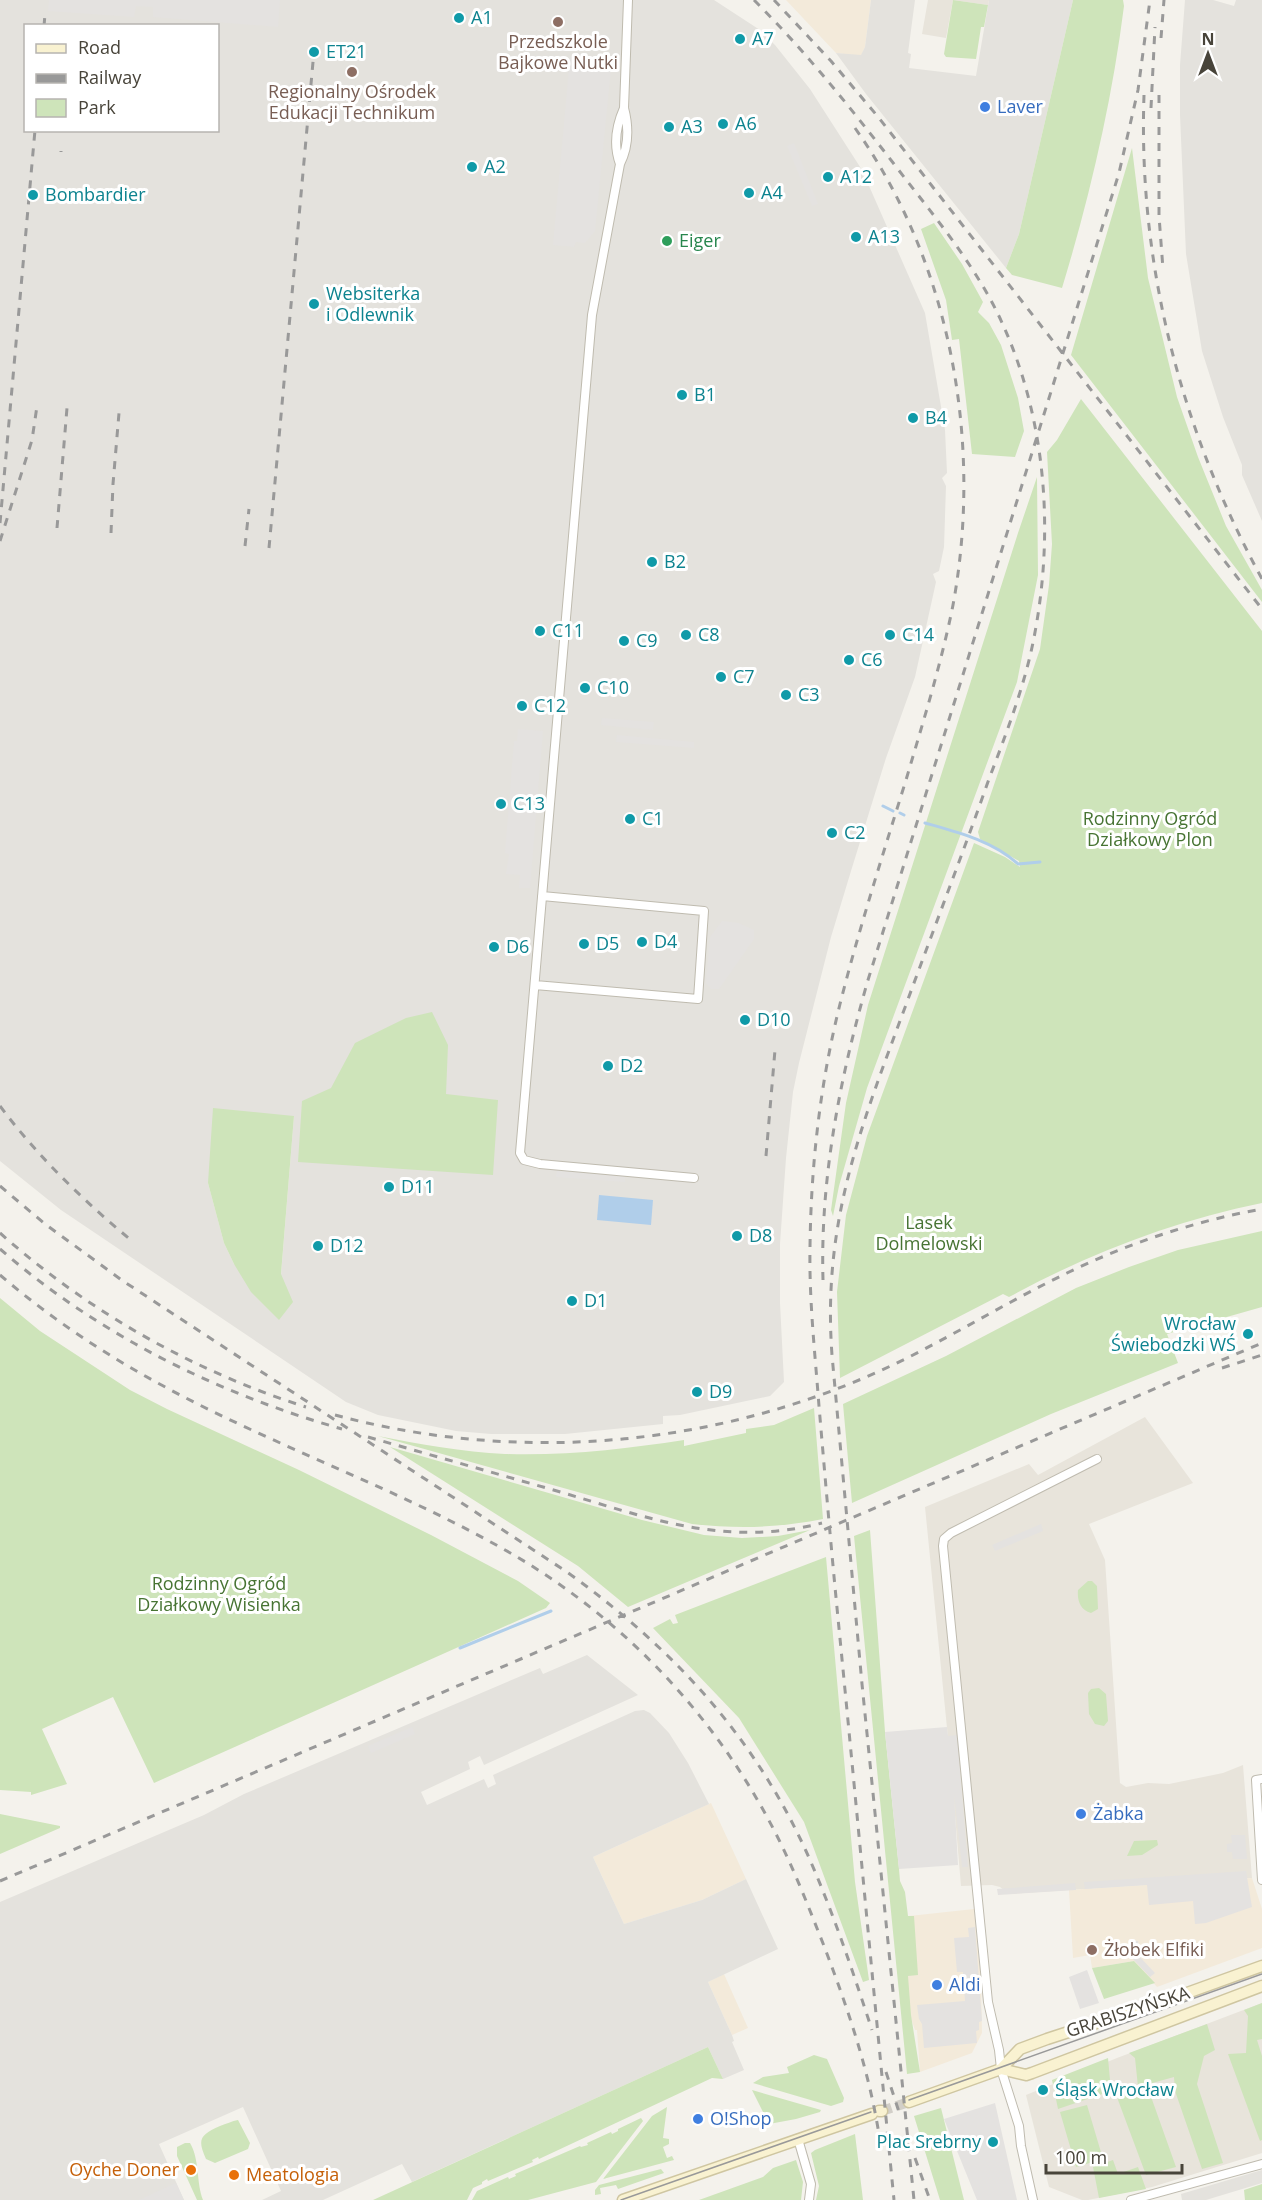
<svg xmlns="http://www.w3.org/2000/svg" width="1262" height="2200" viewBox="0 0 1262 2200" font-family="'Open Sans',sans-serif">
	<rect width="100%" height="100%" fill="#f4f2ec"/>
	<!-- residential -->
	<path fill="#e8e4db" d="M928,0h61l-1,5 -35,-5 -7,38 -24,-4z
		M1145,1417l48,66 -104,41 16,36 15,223 6,4 22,-4 21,1 54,-11 20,-8 9,113 -243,16 -9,-7 -8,-2 -31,1 -10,-118 -26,-261 104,-43 9,11z
		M1262,2003v150l-110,34 -64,13h-6l-33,-13 -23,-92 91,-37z"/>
	<!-- commercial -->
	<path fill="#f3eada" d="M786,0h85l-6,47 -4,9 -25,-3z
		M711,1803l35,76 -44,21 -78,24 -31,-67z
		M1252,1878l10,31v39l-105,39 -23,-26 -42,7 -2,-13 -17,3 -4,-68z
		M974,1909l7,72 1,52 -10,20 -52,19 -3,-42h-2l-5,-15 -10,-98z
		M724,1974l24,54 -16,7 -24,-53z"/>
	<!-- industrial -->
	<path fill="#e4e2dd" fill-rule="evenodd" d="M0,0h714l46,30 15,15 35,44 52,81 63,143 20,117 2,43 -5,5 4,8 -2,61 -5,24 -6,3 3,8 -21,95 -29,81 -35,113 -20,66 -32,126 -6,29 -7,66 -6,86v59l4,79 -14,14 -90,19 -17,1v8l-98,10h-74l-35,-3 -78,-16 -32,-13 -285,-192 -61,-49zM26,26h192v104h-192zM294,1116l-13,159 -47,-11 -10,-21 -16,-60z
		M871,0h44l-7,53 3,1 -2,14 67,8 13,-76h84l-54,234 -13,34 -140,-174 -30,-41 25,2 4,-8z
		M1185,0h28l21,6 2,-6h26v521l-20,-46v-10l-19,-48 -21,-66 -16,-97 -6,-139v-50z
		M587,1655l51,40 -154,70 -4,-9 -12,6 2,7 -49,23 6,13 57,-26 4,9 8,-4 -3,-9 142,-64 9,-1 6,3 19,20 19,30 21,41 -116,53 31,67 78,-24 44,-21 32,70 -70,33 24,53 2,6 -2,1 12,28 -21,9 -15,-32 -296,135 -10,-18 -79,36h-61l19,-9 -38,-84 -84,37 25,56h-184v-298l204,-87 40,-21 296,-126 3,6z
		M1262,2170v13l-56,17h-24l-1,-6z"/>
	<!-- green -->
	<path fill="#cee4ba" d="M953,0l35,5 -4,22h-3l-5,32 -30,-2 -2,-3z
		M1073,0h50l1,6c-12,95 -34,190 -62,282l-50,-13 -6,-7 13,-34z
		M1132,148l16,130 29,119 21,60 28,69 36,64v12l-191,-247z
		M934,223l28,41 21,38 -5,10 11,11 12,22 17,53 6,33 -9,26 -43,-3 -13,-115 -7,1 -6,-40 -25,-71z
		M1081,399l181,232v572c-89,18 -174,51 -253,94l-6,-3 -163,84 -3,-86 9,-77 21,-79 107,-293 31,14 15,10 -1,-6 -39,-22 -2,-7 62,-183 9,-64 3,-41 -5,-92 10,-12z
		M1037,477l1,98 -21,107 -150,406 -28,98 -6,30 -2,-6 15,-107 22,-98 150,-472z
		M432,1012l16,33 -2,49 52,6 -5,75 -195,-13 4,-61 29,-13 24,-45 51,-25z
		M213,1108l81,8 -13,158 12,28 -14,18 -28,-28 -17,-28 -10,-21 -16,-60z
		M1262,1231v76l-95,27 11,29 -127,51 -199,89 -9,-99 103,-48 130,-68 53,-21 49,-17z
		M0,1298l40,33 90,59 37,19 132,61 132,65 87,46 32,22 -4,5 -392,175 -41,-86 -71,32 25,55 -36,11v-3l-31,-2z
		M814,1408l9,111c-46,9 -84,10 -131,5l-314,-88c41,8 85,16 127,18 60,2 120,-5 179,-14v6l62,-13v-4l28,-4z
		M390,1447l252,73 62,15 38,3 36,-2 32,-6 -182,77 -50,-41z
		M870,1530l15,202 14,137 1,12 5,11 3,24h6l4,59 -10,1 3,39 9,57 -13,2 -53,-538z
		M826,1557l29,325 14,98 -6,2 -59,-160 -65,-104 -86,-90 17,-9 3,5 5,-1 -3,-8z
		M1088,1581h4l5,5 1,23 -7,4c-11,-3 -14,-13 -13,-23z
		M1099,1688l7,6 2,27 -4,5 -9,-2 -6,-10 -1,-21 3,-4z
		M0,1814l60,12v2l-60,26z
		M1157,1840l1,5 -16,10 -15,1 7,-15z
		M1134,1961l21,22 -51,16 -12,-31z
		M1262,2003v36l-5,1 5,16v84l-2,1 -32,-87 18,-1 2,-37 -4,-6z
		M1207,2024l8,26 -11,6 -7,28 26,79 -21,6 -27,-78 -1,-14 -36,10 -3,-29 -6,-5z
		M708,2047l15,32 -11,-1 -173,81 -1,-2 -6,3 1,2 -45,19 -1,-2 -5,3v2l-9,4 -6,12h-94z
		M814,2055l13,4 17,39 -1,4 -12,4 -78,-23 10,-6 26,-4 -2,-6z
		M1108,2058l3,33 -53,18 -6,-29z
		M752,2090l69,20 -1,2 -24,7 -27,5z
		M1117,2091h32l27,76 -30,8 -28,-75z
		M1087,2105l16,54 -27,8 -16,-55z
		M667,2107l-4,31 6,1v5l-6,3 4,11 5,-2 2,4 -71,19 49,-63z
		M941,2108l23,92h-24l-26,-84z
		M641,2118l2,3 -47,61 -68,18h-56l5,-9 31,-14 1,2 7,-3 -1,-2 65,-28 1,1 7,-2 -1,-2 24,-11 1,2 6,-3v-2z
		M238,2120l12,23 -2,6 -33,14 -9,-4c-9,-20 -6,-24 14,-33 6,-2 12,-5 18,-6z
		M855,2134l8,66h-47l3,-14 -8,-33 4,-3z
		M185,2143h5c10,17 6,39 13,57h-6l-20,-44v-9z
		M796,2160l7,22 -2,18h-102l64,-23 10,-9z
		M1113,2160l5,14 20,-7 8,22 -47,9 -6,-31z
		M661,2169l3,4 -46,16 -2,-4 -16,3 1,6 -6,1v-5l4,-5z
		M1262,2184v16h-17l-1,-10z"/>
	<!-- parking -->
	<path fill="#e4e2e0" d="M49,0h231l-2,27 -125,-10v-10l-17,-1 -2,11 -86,-6z
		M575,53l8,1 3,6 10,1 3,-5 13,2 -17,173 -10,12 -9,-1 -2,5 -21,-2 17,-188z
		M794,143l24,61 -6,2 -25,-60z
		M602,718l52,4 -1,8 -52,-5z
		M518,729l25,2 -13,157h-11l1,-13 -14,-1 3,-20 -4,-1 9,-112h3z
		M617,735l77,7v6l-78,-6z
		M722,921l16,2 16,7v9l-35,50h-8l-5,-6 4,-46z
		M557,1171l68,5v6l-69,-5z
		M1041,1524l2,7 -48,20 -3,-6z
		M412,1727l3,7 -44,19 -3,-7z
		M947,1727l1,9 9,-1 11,132h-6l-8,-74 4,72 -59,4 -14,-137z
		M1231,1835h14l2,24h-14l-1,-7h-5v-8l5,-1z
		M1246,1871l6,36 -46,16 -11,1 -2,-23 -44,4 -2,-20 -62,4 -1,-7z
		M1075,1883l1,7 -78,5 -1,-6z
		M975,1927l7,94 -3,1v8l-3,1 1,12 -53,5 -2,-24 -3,-5 -2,-14 48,-4 -2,-29h-6l-3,-34 15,-1 -1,-9z
		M1132,1941h6l1,15 16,17 -5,4 -17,-18z
		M1087,1970l12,33 -19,6 -11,-32z
		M995,2103l22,97h-40l-33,-81z
		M176,2183l8,17h-45z"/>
	<!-- water -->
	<path fill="#b0ceea" d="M599,1195l54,5 -2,25 -54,-5z"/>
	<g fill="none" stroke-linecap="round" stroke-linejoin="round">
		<!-- stream -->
		<path stroke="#b0ceea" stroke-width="3" d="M883,806l10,5
			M900,813l4,2
			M925,823c32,9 68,18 93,41l22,-2
			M460,1648l91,-37"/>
		<!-- secondary-tunnel -->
		<path stroke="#d2cfc8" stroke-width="10" stroke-dasharray="10 5" stroke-linecap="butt" d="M882,2111l27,-9"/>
		<!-- street casing -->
		<g stroke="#bfbbaf" stroke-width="10">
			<path id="street" d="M628,0l-4,108c5,19 5,38 -4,56l-28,151 -72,838 4,7 16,4 154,14
				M620,164c-7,-19 -4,-38 4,-56
				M535,985l163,14 6,-88 -162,-15
				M1262,1779l-6,1 6,100
				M798,2139l13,45 -2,16
				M1033,2200l-12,-54 -2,-20 -18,-57 -2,-19 -11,-48 -45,-456 1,-7 7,-6 146,-74
				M1131,2200l131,-36"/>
		</g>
		<!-- secondary casing -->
		<g stroke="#cfc6a1" stroke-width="13">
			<path id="secondary" d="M1001,2069l25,6 6,-2 230,-87
				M909,2102l92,-33 19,-20 27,-10 129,-42 86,-31
				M879,2111h3
				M623,2200l249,-86"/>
		</g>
		<!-- street -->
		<use href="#street" stroke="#fff" stroke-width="8"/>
		<!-- secondary -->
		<use href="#secondary" stroke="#f9f2d1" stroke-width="10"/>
		<!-- tram -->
		<path stroke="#999" stroke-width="1.5" d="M909,2100l353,-126
			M621,2200l250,-88"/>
		<!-- rail -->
		<path stroke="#999" stroke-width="3" stroke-dasharray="8 8" stroke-linecap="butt" d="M754,0c51,51 96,107 140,164 36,47 75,93 102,146 52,105 60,229 35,342 -10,43 -26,85 -42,127 -26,74 -55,149 -82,223 -45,122 -85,219 -75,353l30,329 52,516
			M774,0l57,61 48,57 383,491
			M44,26l1,-12
			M1161,38l3,-38
			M1144,95c-6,170 37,335 118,484
			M1159,95v121l4,53
			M1151,108l4,-81
			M855,128c96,135 128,315 98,477 -12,60 -30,117 -47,175 -23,74 -47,149 -66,224 -20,80 -29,161 -30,243 -1,53 5,106 9,159 6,70 12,141 19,212 19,194 37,388 56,582
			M61,152v-1
			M0,523l35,-393
			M57,528l10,-120
			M111,533l2,-49 6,-71
			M0,541l32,-101 5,-34
			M245,546l4,-37
			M269,548l46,-508
			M0,1106c38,51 84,95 132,135
			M766,1156l9,-106
			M0,1186l45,38 78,57 444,291c104,75 185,161 239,279 26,58 46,118 66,179
			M0,1233c89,79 193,138 306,174
			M0,1249c99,86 216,144 342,180
			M0,1275c48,41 101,77 156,107 110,61 231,102 342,164 118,65 215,165 277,286 19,37 34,76 49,114 24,63 46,127 56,195
			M823,1280c-3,-101 17,-203 45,-300l251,-807 19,-83 12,-90
			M1222,1368l40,-13
			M335,1415c190,51 396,31 572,-57 54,-27 106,-59 160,-85 62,-30 128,-52 195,-64
			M368,1437c63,18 126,36 189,54 92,27 168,57 265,32
			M0,1881l1262,-538
			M886,2072l14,43
			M915,2158l15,42"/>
	</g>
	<!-- markers -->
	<g fill="#0f9aa8" stroke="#fff" stroke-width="2">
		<circle cx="459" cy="18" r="6"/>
		<circle cx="740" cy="39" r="6"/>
		<circle cx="314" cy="52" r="6"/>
		<circle cx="723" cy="124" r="6"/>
		<circle cx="669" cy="127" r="6"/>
		<circle cx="472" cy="167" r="6"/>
		<circle cx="828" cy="177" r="6"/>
		<circle cx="749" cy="193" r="6"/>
		<circle cx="33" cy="195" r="6"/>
		<circle cx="856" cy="237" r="6"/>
		<circle cx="314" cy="304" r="6"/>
		<circle cx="682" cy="395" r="6"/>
		<circle cx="913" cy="418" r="6"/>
		<circle cx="652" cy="562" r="6"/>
		<circle cx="540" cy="631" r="6"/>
		<circle cx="686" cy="635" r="6"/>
		<circle cx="890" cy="635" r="6"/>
		<circle cx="624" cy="641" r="6"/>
		<circle cx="849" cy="660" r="6"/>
		<circle cx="721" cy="677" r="6"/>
		<circle cx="585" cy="688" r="6"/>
		<circle cx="786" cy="695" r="6"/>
		<circle cx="522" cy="706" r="6"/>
		<circle cx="501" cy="804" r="6"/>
		<circle cx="630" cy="819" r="6"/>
		<circle cx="832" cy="833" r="6"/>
		<circle cx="642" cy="942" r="6"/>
		<circle cx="584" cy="944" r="6"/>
		<circle cx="494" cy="947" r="6"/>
		<circle cx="745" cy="1020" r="6"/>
		<circle cx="608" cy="1066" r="6"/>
		<circle cx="389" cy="1187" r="6"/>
		<circle cx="737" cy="1236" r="6"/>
		<circle cx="318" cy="1246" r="6"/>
		<circle cx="572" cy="1301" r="6"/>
		<circle cx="1248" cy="1334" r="6"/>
		<circle cx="697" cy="1392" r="6"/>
		<circle cx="1043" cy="2090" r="6"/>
		<circle cx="993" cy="2142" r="6"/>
	</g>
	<g fill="#8d6e63" stroke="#fff" stroke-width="2">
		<circle cx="558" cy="22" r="6"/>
		<circle cx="352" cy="72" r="6"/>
		<circle cx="1092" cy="1950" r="6"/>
	</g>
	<g fill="#3f7fe0" stroke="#fff" stroke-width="2">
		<circle cx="985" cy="107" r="6"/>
		<circle cx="1081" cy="1814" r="6"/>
		<circle cx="937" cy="1985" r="6"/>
		<circle cx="698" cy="2119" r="6"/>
	</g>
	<circle fill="#2e9e5b" stroke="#fff" stroke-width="2" cx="667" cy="241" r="6"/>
	<g fill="#e8710a" stroke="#fff" stroke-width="2">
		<circle cx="191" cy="2170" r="6"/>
		<circle cx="234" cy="2175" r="6"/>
	</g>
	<g text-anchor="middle" stroke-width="6" stroke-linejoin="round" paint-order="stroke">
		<!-- culture labels -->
		<g font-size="18" fill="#0d838f" stroke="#fff" text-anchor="start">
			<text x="471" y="24">A1</text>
			<text x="752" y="45">A7</text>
			<text x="326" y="58">ET21</text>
			<text x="735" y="130">A6</text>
			<text x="681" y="133">A3</text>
			<text x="484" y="173">A2</text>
			<text x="840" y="183">A12</text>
			<text x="761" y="199">A4</text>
			<text x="45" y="201">Bombardier</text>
			<text x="868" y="243">A13</text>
			<text x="326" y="300">Websiterka<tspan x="326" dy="21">i Odlewnik</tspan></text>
			<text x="694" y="401">B1</text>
			<text x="925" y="424">B4</text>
			<text x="664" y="568">B2</text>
			<text x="552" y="637">C11</text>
			<text x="698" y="641">C8</text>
			<text x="902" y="641">C14</text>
			<text x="636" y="647">C9</text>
			<text x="861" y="666">C6</text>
			<text x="733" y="683">C7</text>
			<text x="597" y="694">C10</text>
			<text x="798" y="701">C3</text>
			<text x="534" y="712">C12</text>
			<text x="513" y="810">C13</text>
			<text x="642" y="825">C1</text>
			<text x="844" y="839">C2</text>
			<text x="654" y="948">D4</text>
			<text x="596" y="950">D5</text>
			<text x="506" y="953">D6</text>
			<text x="757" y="1026">D10</text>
			<text x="620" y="1072">D2</text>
			<text x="401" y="1193">D11</text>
			<text x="749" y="1242">D8</text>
			<text x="330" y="1252">D12</text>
			<text x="584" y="1307">D1</text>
			<text x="1236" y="1330" text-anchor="end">Wrocław<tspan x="1236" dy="21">Świebodzki WŚ</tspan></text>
			<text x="709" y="1398">D9</text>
			<text x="1055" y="2096">Śląsk Wrocław</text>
			<text x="981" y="2148" text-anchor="end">Plac Srebrny</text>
		</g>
		<!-- education labels -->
		<g font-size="18" fill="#785e54" stroke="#fff">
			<text x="558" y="48">Przedszkole<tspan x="558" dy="21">Bajkowe Nutki</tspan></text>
			<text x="352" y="98">Regionalny Ośrodek<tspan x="352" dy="21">Edukacji Technikum</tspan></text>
			<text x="1104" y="1956" text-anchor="start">Żłobek Elfiki</text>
		</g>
		<!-- shop labels -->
		<g font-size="18" fill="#366cbe" stroke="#fff" text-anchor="start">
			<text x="997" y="113">Laver</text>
			<text x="1093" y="1820">Żabka</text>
			<text x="949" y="1991">Aldi</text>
			<text x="710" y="2125">O!Shop</text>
		</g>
		<!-- leisure labels -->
		<g font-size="18" fill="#27864d" stroke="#fff" text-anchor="start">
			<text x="679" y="247">Eiger</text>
		</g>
		<!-- park labels -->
		<g font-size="18" fill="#477433" stroke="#fff">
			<text x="1150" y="825">Rodzinny Ogród<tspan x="1150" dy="21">Działkowy Plon</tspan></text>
			<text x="929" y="1229">Lasek<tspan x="929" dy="21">Dolmelowski</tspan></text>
			<text x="219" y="1590">Rodzinny Ogród<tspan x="219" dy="21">Działkowy Wisienka</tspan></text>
		</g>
		<!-- street labels -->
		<g font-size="18" fill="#48443a" stroke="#fff">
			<text transform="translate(1128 2012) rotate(-18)" y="6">GRABISZYŃSKA</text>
		</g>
		<!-- food labels -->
		<g font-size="18" fill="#c56008" stroke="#fff" text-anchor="end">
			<text x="179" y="2176">Oyche Doner</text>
			<text x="246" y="2181" text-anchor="start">Meatologia</text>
		</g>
	</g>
	<!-- legend -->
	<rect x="24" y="24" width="195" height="108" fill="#ffffff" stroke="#b6b4b0" stroke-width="1.5"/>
	<rect x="36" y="44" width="30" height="9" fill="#f9f2d1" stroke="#b6b4b0" stroke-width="1.5"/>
	<text x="78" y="54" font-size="18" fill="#48443a">Road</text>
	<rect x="36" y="74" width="30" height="9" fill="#999999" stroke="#b6b4b0" stroke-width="1.5"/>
	<text x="78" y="84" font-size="18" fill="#48443a">Railway</text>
	<rect x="36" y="99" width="30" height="18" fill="#cee4ba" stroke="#b6b4b0" stroke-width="1.5"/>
	<text x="78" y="114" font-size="18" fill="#48443a">Park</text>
	<!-- north arrow -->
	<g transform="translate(1208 54)" stroke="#ffffff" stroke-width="4.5" paint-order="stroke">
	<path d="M0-4.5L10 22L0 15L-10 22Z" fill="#48443a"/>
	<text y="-9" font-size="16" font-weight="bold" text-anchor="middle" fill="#48443a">N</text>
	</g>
	<!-- scale -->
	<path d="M1046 2164v9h136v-9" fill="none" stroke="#48443a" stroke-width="3"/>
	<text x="1055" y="2164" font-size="18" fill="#48443a" stroke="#ffffff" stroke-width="4.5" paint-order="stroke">100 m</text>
</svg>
